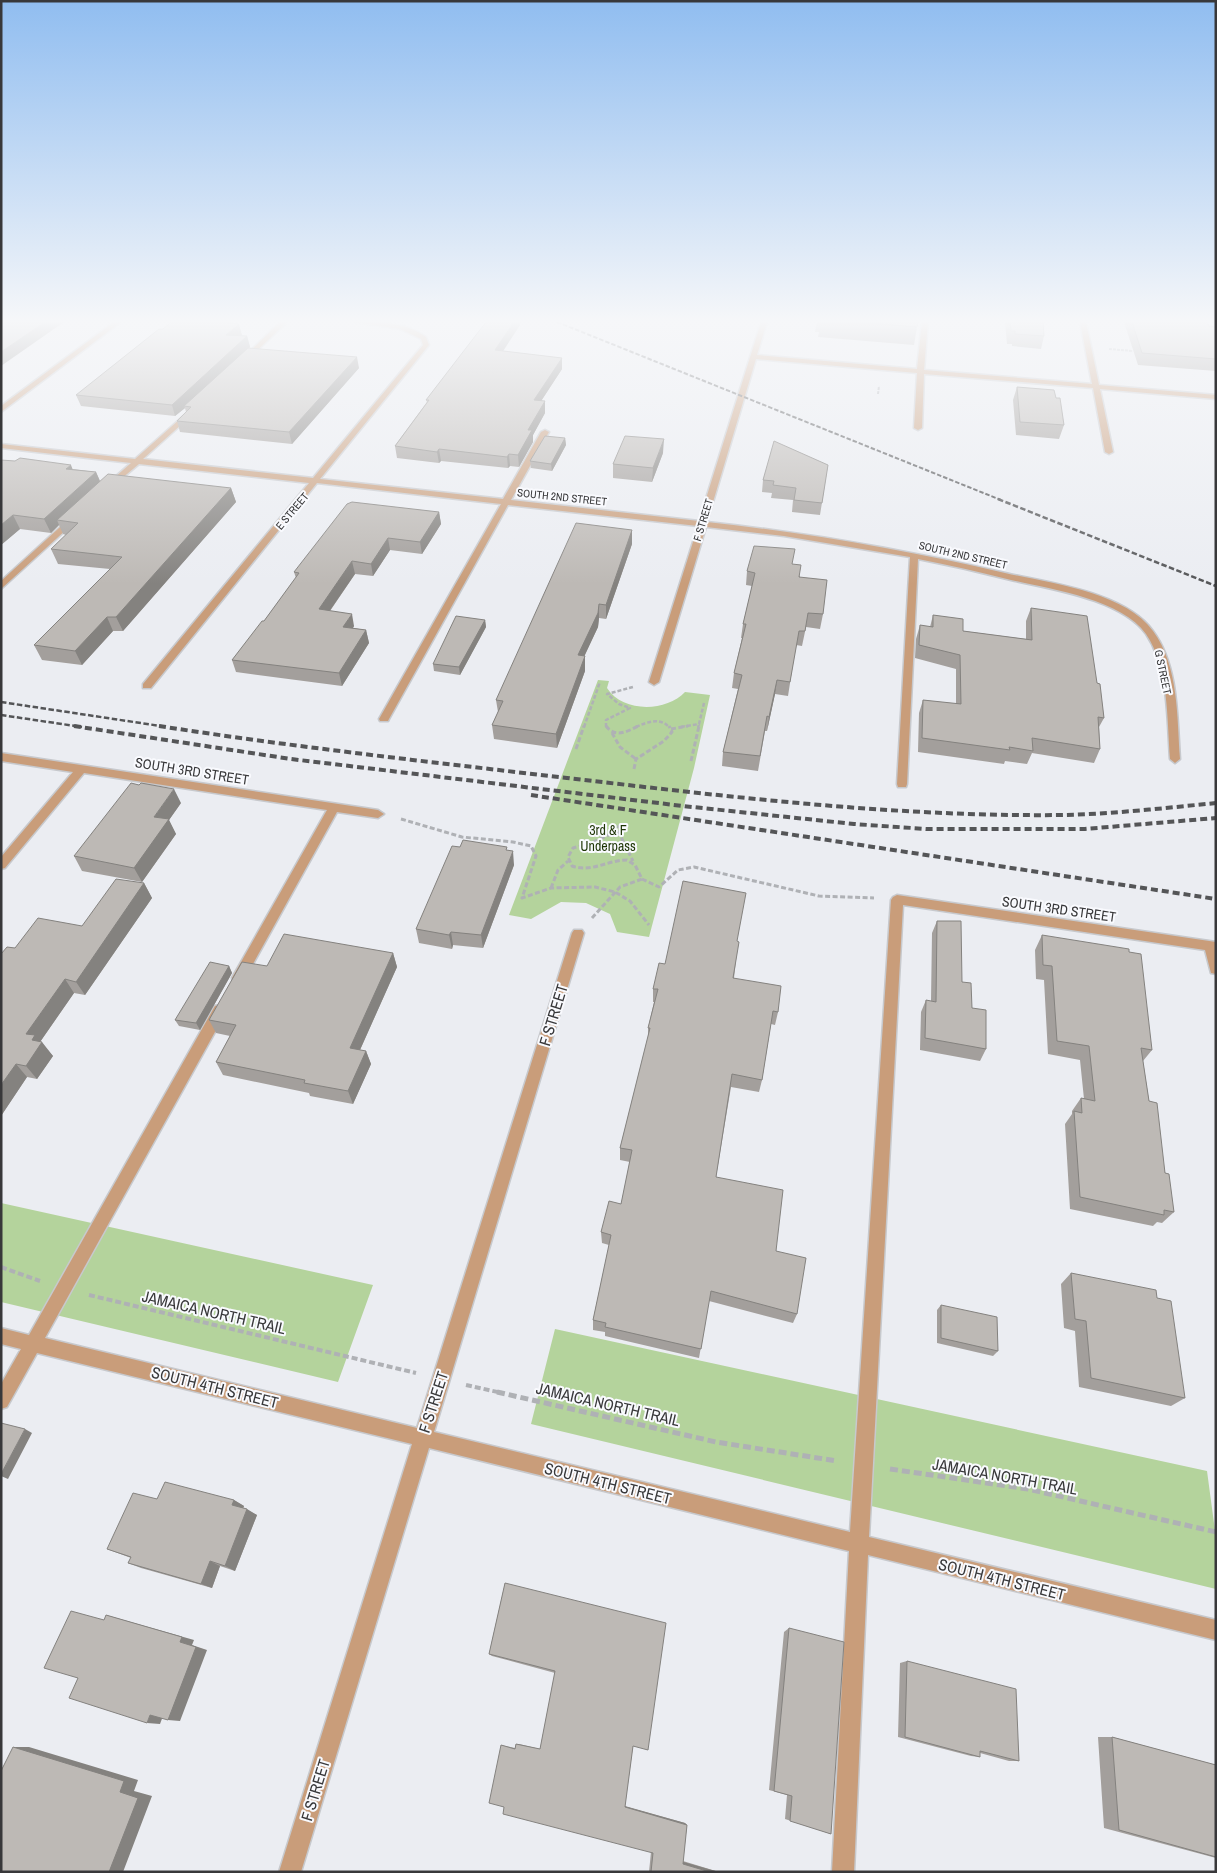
<svg xmlns="http://www.w3.org/2000/svg" width="1217" height="1873" viewBox="0 0 1217 1873" font-family="'Archivo Narrow',sans-serif">
	<rect width="100%" height="100%" fill="#ebedf2"/>
	<!-- green -->
	<path fill="#b4d39c" d="M598,680l11,1 -2,7c16,25 59,24 78,4l25,3 -16,73 -45,169 -32,-5 -7,-18 -24,-11 -25,-1 -30,17 -22,-4z
		M1,1203l372,82 -35,97 -337,-80z
		M555,1329l652,142 9,67v51l-685,-165z"/>
	<g fill="none" stroke-linecap="round" stroke-linejoin="round">
		<!-- minor casing -->
		<g stroke="#c7c9cd" stroke-width="3">
			<path id="minor" d="M114,322h7l-120,90v-6z
				M280,322h7l-41,39h-4v-2z
				M355,322c25,0 50,0 71,15l3,8 -109,134 183,20 38,-67 4,-2 4,2 -38,68 188,21 62,-199h6l-10,33 160,14 5,-47h6l-4,48 168,14 -12,-62h6l13,63 117,10v4l-116,-10 13,63 -4,2 -4,-2 -12,-64 -169,-14 -2,54 -4,2 -4,-2 3,-55 -161,-14 -49,163c101,11 199,28 298,51 44,10 120,19 148,58 26,35 24,87 27,128l-5,4 -5,-4c-3,-40 -1,-91 -24,-125 -25,-35 -96,-45 -135,-54 -31,-8 -62,-15 -93,-21l-11,225 -1,3h-8l-1,-3 13,-227 -126,-21 -78,-9 -47,155 -5,3 -5,-3 49,-156 -190,-21 -119,214 -1,2h-8l-1,-2 122,-215 -184,-21 -166,205h-8v-4l166,-201 -170,-19 -30,25 -4,-2 1,-2 25,-22 -130,-15v-4l134,15 55,-49 4,2 -1,2 -50,45 170,19 110,-133 -2,-6 -21,-10z
				M71,517l7,2 -77,70v-8z
				M1,753l377,57 6,4 -6,4 -41,-6 -94,170 -5,1 -5,-1 -1,-4 95,-168 -243,-37 -79,95 -4,1v-12l72,-85 -72,-11z
				M897,895l319,47v32l-5,-1 -6,-23 -302,-45 -34,632 347,83v20l-348,-85 -14,317h-22l17,-321 -420,-103 -128,424h-22l133,-428 -375,-91 -30,54 -6,2v-25l20,-35 -20,-5v-16l28,7 186,-329 5,-1 5,1 2,4 -2,4 -180,324 372,90 155,-495 2,-3h8l2,3 -150,499 416,100 41,-632 2,-3z"/>
		</g>
		<!-- path-far4 -->
		<path stroke="#afb1b5" stroke-width="2" stroke-dasharray="3 1" stroke-linecap="butt" d="M1109,349l24,2
			M878,394l1,-8"/>
		<!-- path-far3 -->
		<path stroke="#afb1b5" stroke-width="2.5" stroke-dasharray="4 2" stroke-linecap="butt" d="M584,727l16,-45
			M606,727v-7l24,-12 -11,-4 -12,-10 26,-7
			M636,727c11,-5 24,-10 33,0
			M681,727l18,-3 5,-21
			M698,727l1,-2"/>
		<!-- path-far2 -->
		<path stroke="#afb1b5" stroke-width="3" stroke-dasharray="5 2.5" stroke-linecap="butt" d="M606,726c9,12 21,6 32,0
			M671,729l17,-3
			M612,733l8,14 16,12
			M576,749l8,-23
			M691,761l8,-35
			M634,769l2,-10 28,-18 8,-9 -3,-6
			M401,819l61,18 51,5 18,4 5,10 -14,42 29,-10 44,-1 20,5 15,9 19,24
			M618,831l15,30
			M642,879l17,8 19,-17 16,-3 125,29 55,2
			M551,888l7,-18 10,-9
			M592,918l28,-31 22,-8 -7,-14 -8,-5c-20,0 -35,13 -55,6l-4,-9 5,-9 18,-5 27,-12 1,-6"/>
		<!-- path-far1 -->
		<path stroke="#afb1b5" stroke-width="4" stroke-dasharray="6 3" stroke-linecap="butt" d="M1,1267l39,14
			M89,1295l327,78
			M466,1385l36,8"/>
		<!-- path -->
		<path stroke="#afb1b5" stroke-width="5" stroke-dasharray="8 4" stroke-linecap="butt" d="M497,1392l219,50 121,19
			M890,1469l138,20 188,43"/>
		<!-- minor -->
		<use href="#minor" fill="#c99d7a" fill-rule="evenodd"/>
		<!-- rail-far2 -->
		<path stroke="#545557" stroke-width="2" stroke-dasharray="4.5 2" stroke-linecap="butt" d="M557,322l444,178"/>
		<!-- rail-far1 -->
		<path stroke="#545557" stroke-width="2.5" stroke-dasharray="5.5 2.5" stroke-linecap="butt" d="M998,499l218,87
			M1,702l166,25
			M1,715l81,12"/>
		<!-- rail -->
		<path stroke="#545557" stroke-width="4" stroke-dasharray="7 4" stroke-linecap="butt" d="M74,726l217,33 392,47 171,18 73,5h158l131,-11
			M159,726c135,21 272,36 408,52 164,19 329,39 495,37 51,-1 103,-7 154,-12
			M531,795l685,104"/>
	</g>
	<!-- wall -->
	<path fill="#a39f9c" d="M817,322h101l-1,5 -3,18 -96,-8 1,-5h-4z
		M1005,322h38l1,14 -3,13 -29,-3v-2h-5z
		M1124,322h83l2,4 7,1v44l-78,-6z
		M520,325l-18,26 60,7v11l-21,32 4,12 -12,22v7l-14,25 -9,-1 -2,2 -67,-7 -2,2 -42,-5 -2,-12 32,-44 -1,-2z
		M242,335l-2,1h7l3,11 -1,1 110,20 -67,76 -112,-12 -3,-11 9,-9 -1,-4 -10,8 -94,-10 -5,-11z
		M1017,387l39,11 8,27 -5,14 -43,-4 -3,-35z
		M565,438l1,7 -14,26 -21,-3 -1,-7z
		M663,453l-11,29 -39,-4v-14z
		M1,460l95,12 4,9 131,7 5,14 -113,129h-10l-31,34 -40,-5 -8,-15 76,-76 -52,-5 -7,-15 15,-14 -3,-1 -4,-9 -8,8 -31,-4 -19,16z
		M828,465l-8,50 -28,-3 1,-12 -22,-2 1,-5 -10,-1 1,-12z
		M439,512l2,12 -19,30 -32,-4 -17,26 -18,-2 -25,37 24,15 -1,2 13,2 3,13 -27,43 -106,-14 -4,-12 32,-39 32,-43 -2,-6z
		M632,530v14l-26,75 -7,-1 -1,9 -14,29 1,15 -28,77 -63,-9 -2,-14 6,-13 -2,-12z
		M792,564l31,50 -3,15 -14,-2 -4,19 -6,-1 -8,51 -13,-2 -8,37h-2l-7,40 -36,-5 1,-14 15,-63 -6,-1 2,-15 8,-35h-1l2,-14 9,-38 -6,-1 1,-14z
		M1031,608l66,75 7,35 -5,9 1,22 -6,14 -62,-10 -5,11 -22,-3 -1,3 -86,-12 1,-39 4,-13 33,4v-35l-41,-11 1,-19 4,-14 10,2 3,-12 30,16 63,8v-18z
		M485,620l1,7 -26,48 -26,-4 -1,-7z
		M181,803l-12,17 7,14 -34,48 -60,-11 -8,-15z
		M460,847l47,4 7,14 -31,83 -30,-3 -1,4 -33,-6 -3,-14z
		M144,883l8,15 -67,97 -11,-2 -34,49 13,14 -16,23 -10,-2 -26,39 14,-168 67,-22z
		M937,921l25,61 24,67 -6,12 -60,-11 1,-38 5,-12 5,1 1,-68z
		M1042,935l110,115 -9,11 6,40 25,111 -12,11 -5,-1 -4,4 -83,-17 -5,-85 7,-10v-3l9,-13 3,1 -4,-39 -32,-6 -4,-74 -8,-1 -1,-29z
		M738,942l-4,36 44,34 -3,13 -4,-1 -9,56 -3,12 -28,-5 -15,90 60,74 21,63 -4,9 -84,-22 -10,57 -94,-22v-4l-12,-2v-10l16,-75 -7,-2 -1,-11 20,-28 9,-42 -10,-2v-12l28,-109v-11l6,-26h-1v-13l12,-25z
		M393,953l4,14 -37,83 6,1 5,13 -18,40 -43,-8 -1,-3 -86,-18 -7,-13 14,-26 -14,-3 -7,-13 58,-54z
		M229,966l3,7 -32,57 -21,-4 -4,-6z
		M1071,1273l86,25 28,100 -14,8 -92,-19 -4,-56 -11,-3 -3,-44z
		M941,1305l57,46 -5,5 -56,-13v-33z
		M157,1499l77,1 10,6 -1,2 14,7 -22,56 -15,-5 -8,22 -71,-20 -13,-5 3,-5 -24,-9z
		M505,1583l128,163 -8,60 60,17 2,2 -4,36 36,11h-70l2,-20 -147,-45 -3,-62 14,3 1,-4h3l21,5 15,-76 -63,-17 -3,-2z
		M789,1628l42,206 -46,-15 2,-24 -18,-5 15,-158z
		M907,1661l112,100h-10l-29,-8v4l-9,-1 -73,-19 2,-74z
		M1098,1737h14l104,28v93l-112,-30z"/>
	<!-- shaded-wall -->
	<path fill="#84827f" d="M45,322h19l-63,44v-14z
		M514,322h6v3l-24,37 -1,-12z
		M239,324l3,11 -13,10 -3,-10z
		M247,336l3,11 -64,59h-2l1,2 -10,8 -3,-11z
		M357,357l2,11 -67,76 -3,-12z
		M562,358v11l-28,43v-12z
		M545,401v12l-12,22v7l-14,25 -1,-12 10,-25z
		M565,438l1,7 -14,26 -1,-7z
		M664,439l-1,14 -11,29 1,-14z
		M439,449l2,12 -2,2 -2,-11z
		M509,454l1,12 -2,2 -1,-11z
		M71,465l5,13 -10,-9z
		M96,472l6,14 -45,34 2,5 -8,8 -7,-14z
		M231,488l5,14 -113,129 -7,-14z
		M439,512l2,12 -19,30 -2,-12z
		M13,515l7,14 -19,16v-20z
		M632,530v14l-26,75v-14z
		M388,538l2,12 -17,26 -2,-12z
		M352,561l3,13 -33,48 -3,-13z
		M599,604v14l-1,9 -20,43v-15z
		M352,614l2,12 -8,14 -3,-13z
		M107,617l6,14 -31,34 -7,-14z
		M485,620l1,7 -26,48 -1,-8z
		M366,630l3,13 -27,43 -3,-13z
		M585,656v15l-28,77 -1,-14z
		M777,680l-2,14 -8,37 2,-14z
		M174,789l7,14 -12,17 7,14 -34,48 -8,-14 20,-51z
		M513,851l1,14 -31,83 -2,-13z
		M144,883l8,15 -67,97 -9,-13z
		M451,932l2,13 -1,4 -3,-14z
		M393,953l4,14 -42,94 -5,-13z
		M229,966l3,7 -32,57 -4,-7z
		M65,979l9,14 -34,49 2,1v-1l11,14 -16,23 -11,-13v-32z
		M366,1051l5,13 -18,40 -5,-13z
		M16,1064l11,13 -26,39v-31z
		M25,1429l7,4 -24,46 -7,-3v-2z
		M234,1500l10,6 -2,5 -10,-6z
		M247,1509l10,6 -22,56 -10,-5z
		M210,1561l10,5 -8,22 -11,-4z
		M106,1615l88,25 -2,5 15,5 -27,71 -12,-1z
		M150,1715l13,1 -3,8 -13,-1z
		M13,1747h16l109,33 -4,11 18,5 -29,76h-14l11,-80z
		M624,1806l61,17 2,2 -62,-18z
		M680,1861l39,11h-9l-27,-8z"/>
	<!-- building -->
	<path fill="#bdb9b5" stroke="#84827f" d="M1,322h44l-44,30z
		M171,322h48l20,2 -13,11 21,1 -75,69 -96,-10 83,-66h4z
		M486,322h28l-19,28 67,8 -28,42 11,1 -17,29h4l-14,25 -9,-1 -2,3 -68,-8 -2,3 -42,-6 34,-46h-3z
		M857,322h61l-1,5z
		M1010,322h33l1,14 -29,-2v-3h-4z
		M1132,322h75l2,4 7,1v32l-74,-6z
		M248,348l109,9 -68,75 -112,-11 14,-14 -7,-1z
		M1017,387l37,3 2,8h4l4,27 -44,-3z
		M545,436l20,2 -14,26 -21,-3z
		M625,436l39,3 -11,29 -40,-4z
		M774,441l54,24 -6,38 -28,-3 2,-12 -23,-3 1,-4 -11,-1z
		M20,458l51,7 -5,4 30,3 -52,47 -31,-4 -12,10v-65l14,1z
		M108,474l123,14 -115,129h-9l-32,34 -41,-6 88,-88 -71,-8 27,-26 -21,-3z
		M352,502l87,10 -19,30 -32,-4 -17,26 -19,-3 -33,48 33,5 -9,13 23,3 -27,43 -107,-13 30,-39h2l35,-48 -5,-1 53,-68z
		M576,523l56,7 -26,75 -7,-1 -1,9 -20,42 7,1 -29,78 -64,-9 11,-24 -7,-1z
		M754,546l41,3 -3,15 9,1 -2,12 28,3 -4,34 -15,-1 -3,18h-6l-9,51 -13,-2 -8,37 -2,-1 -7,40 -37,-4 19,-77 -8,-2 12,-49h-3l12,-51 -8,-2z
		M1031,608l56,8 10,67 3,1 4,34 -6,-1 2,32 -68,-11 1,13 -24,-4 1,3 -88,-12 1,-38 38,4 -1,-49 -41,-10 1,-20 13,2v-12l30,4v12l69,9z
		M456,616l29,4 -26,47 -26,-3z
		M131,783l8,2 2,-2 33,6 -20,28 15,2 -35,49 -60,-12z
		M463,840l44,7 -1,3 7,1 -32,84 -30,-3 -2,3 -33,-6 36,-83 8,1z
		M116,879l28,4 -68,99 -11,-3 -39,55 9,1 -3,5 10,2 -16,24 -10,-2 -15,21v-131l6,-7 8,1 23,-30 44,8z
		M683,881l63,12 -9,48 2,1 -6,36 48,8 -3,26 -5,-1 -11,69 -30,-6 -16,103 67,13 -7,61 30,7 -9,56 -86,-23 -10,58 -96,-22 1,-4 -13,-3 18,-85 -10,-3 8,-31 12,3 11,-54 -12,-2 30,-120h-2l10,-39h-5l6,-26 6,1z
		M937,921h24l1,61 9,1 1,25 14,2v39l-61,-11 1,-38 10,2z
		M284,934l109,19 -43,95 16,3 -18,40 -44,-8 1,-3 -89,-18 20,-37 -27,-5 33,-58 25,4z
		M1042,935l87,14v3l12,2 11,96 -11,-2 8,53 8,2 8,70 4,1 5,38 -10,-2v5l-84,-18 -6,-86 8,2 -1,-15 14,3 -6,-55 -32,-5 -5,-75 -9,-1z
		M210,962l19,4 -33,57 -21,-3z
		M1071,1273l85,17 1,8 14,3 14,97 -94,-20 -5,-57 -11,-2z
		M941,1305l56,12 1,34 -57,-13z
		M1,1423l24,6 -24,45z
		M165,1482l69,18 -2,5 15,4 -22,57 -15,-5 -9,23 -73,-21 3,-6 -24,-8 26,-56 24,6z
		M505,1583l161,40 -18,127 -15,-4 -8,61 62,18 -4,39 27,8h-59l2,-19 -150,-39 1,-7 -15,-4 12,-58 14,4 1,-5 24,5 15,-78 -66,-17z
		M71,1611l33,9 2,-5 76,22 -2,5 16,5 -28,73 -18,-5 -3,8 -78,-25 9,-20 -34,-10z
		M789,1628l55,14 -13,192 -41,-13 2,-25 -18,-5z
		M907,1661l109,28 3,72 -39,-10v6l-75,-20z
		M1112,1737l104,28v92l-97,-27z
		M13,1747l111,34 -4,11 18,6 -29,74h-108v-101z"/>
	<!-- sky -->
	<linearGradient id="sky" x2="0" y2="1"><stop stop-color="#90bdf0"/><stop offset="0.55" stop-color="#f6f7f9"/><stop offset="1" stop-color="#f6f7f9" stop-opacity="0"/></linearGradient>
	<rect width="1217" height="584" fill="url(#sky)"/>
	<g text-anchor="middle" stroke-width="4" stroke-linejoin="round" paint-order="stroke">
		<!-- far-street labels -->
		<g font-size="11" fill="#38383a" stroke="#f9fafe">
			<text transform="translate(562 497) rotate(6)" y="4">SOUTH 2ND STREET</text>
			<text transform="translate(292 511) rotate(-50)" y="4">E STREET</text>
			<text transform="translate(703 520) rotate(-73)" y="4">F STREET</text>
			<text transform="translate(963 555) rotate(13)" y="4">SOUTH 2ND STREET</text>
			<text transform="translate(1163 672) rotate(78)" y="4">G STREET</text>
		</g>
		<!-- street labels -->
		<g font-size="14" fill="#38383a" stroke="#f9fafe">
			<text transform="translate(192 771) rotate(9)" y="5">SOUTH 3RD STREET</text>
			<text transform="translate(1059 909) rotate(8)" y="5">SOUTH 3RD STREET</text>
		</g>
		<!-- park labels -->
		<g font-size="14" fill="#1f3606" stroke="#f9fafe">
			<text x="608" y="835">3rd &amp; F<tspan x="608" dy="16">Underpass</tspan></text>
		</g>
		<!-- near-street labels -->
		<g font-size="16" fill="#38383a" stroke="#f9fafe">
			<text transform="translate(553 1015) rotate(-73)" y="6">F STREET</text>
			<text transform="translate(214 1312) rotate(13)" y="6">JAMAICA NORTH TRAIL</text>
			<text transform="translate(215 1387) rotate(14)" y="6">SOUTH 4TH STREET</text>
			<text transform="translate(433 1402) rotate(-72)" y="6">F STREET</text>
			<text transform="translate(608 1404) rotate(13)" y="6">JAMAICA NORTH TRAIL</text>
			<text transform="translate(1005 1476) rotate(10)" y="6">JAMAICA NORTH TRAIL</text>
			<text transform="translate(608 1483) rotate(14)" y="6">SOUTH 4TH STREET</text>
			<text transform="translate(1002 1579) rotate(14)" y="6">SOUTH 4TH STREET</text>
			<text transform="translate(315 1790) rotate(-73)" y="6">F STREET</text>
		</g>
	</g>
	<!-- border -->
	<rect width="1217" height="1873" fill="none" stroke="#38383a" stroke-width="5"/>
</svg>
